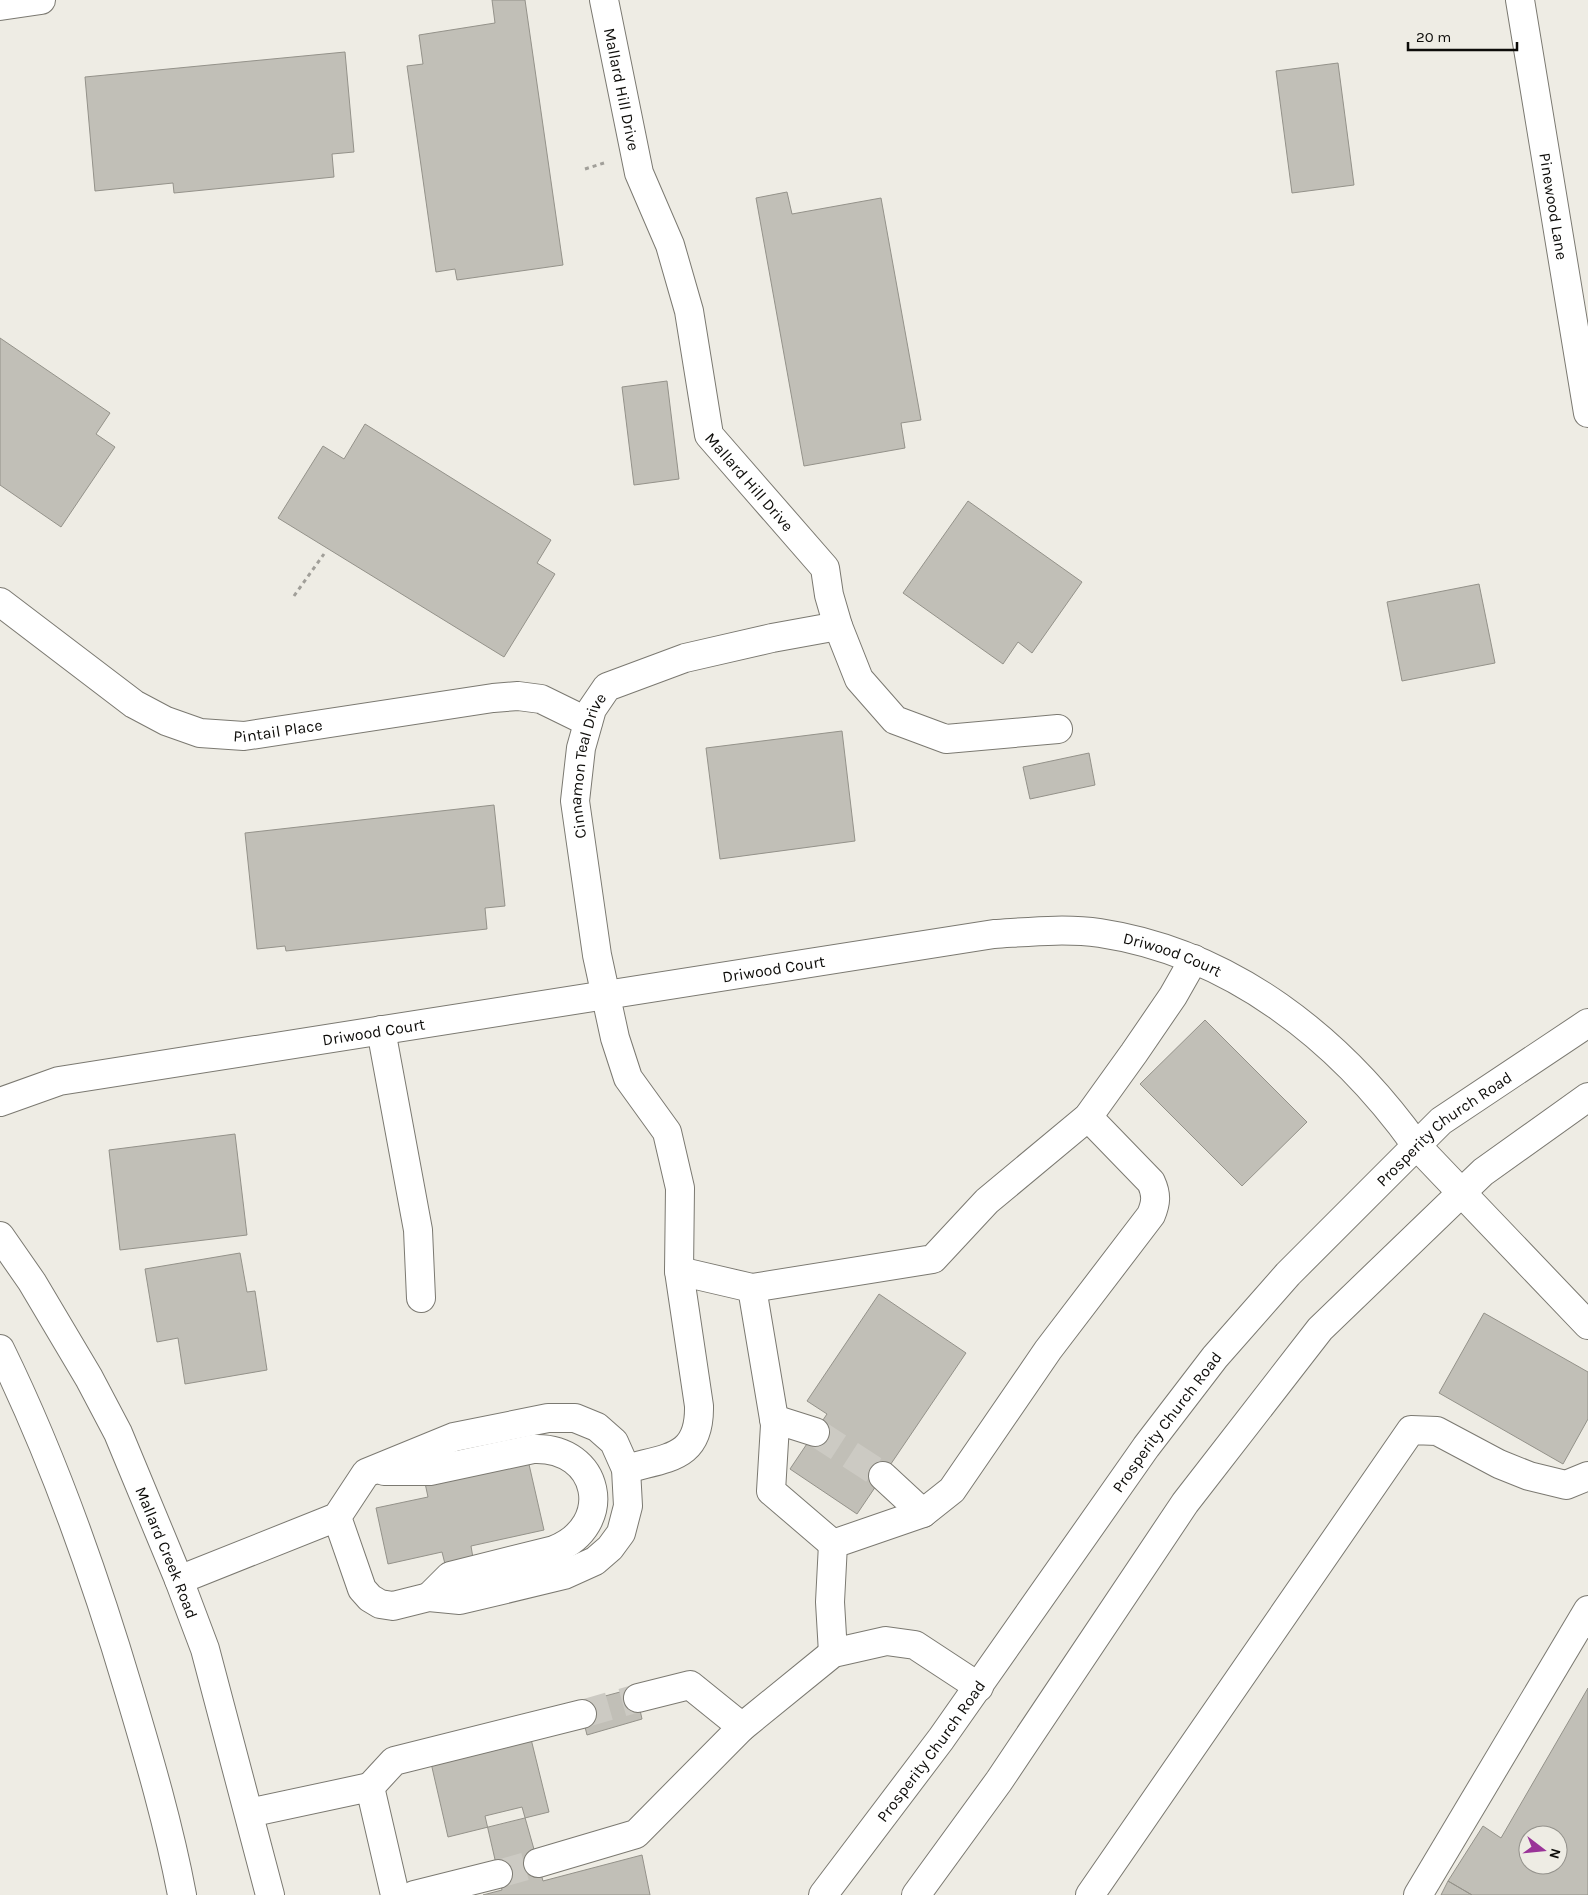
<svg xmlns="http://www.w3.org/2000/svg" width="1588" height="1895" viewBox="0 0 1588 1895" font-family="Karla,sans-serif">
	<rect width="100%" height="100%" fill="#eeece4"/>
	<!-- building -->
	<path fill="#c1bfb7" stroke="#94928a" fill-rule="evenodd" d="M492,0h33l38,265 -106,15 -2,-11 -19,3 -29,-206 16,-2 -4,-29 76,-12z
		M345,52l9,100 -22,2 2,23 -160,16 -1,-10 -78,8 -10,-114z
		M1338,63l16,122 -62,8 -16,-122z
		M787,192l5,22 89,-16 40,222 -20,3 4,25 -101,18 -48,-268z
		M0,338l110,75 -14,21 19,13 -54,80 -61,-42z
		M667,381l12,98 -45,6 -12,-98z
		M365,424l186,116 -14,23 18,11 -51,83 -226,-139 45,-72 21,13z
		M968,501l114,81 -50,71 -14,-11 -15,22 -100,-71z
		M1479,584l16,79 -93,18 -15,-79z
		M842,731l13,110 -135,18 -14,-111z
		M1089,753l6,32 -65,14 -7,-32z
		M494,805l11,101 -20,2 2,21 -201,22 -1,-5 -28,3 -12,-116z
		M1205,1020l102,102 -65,64 -102,-102z
		M235,1134l12,101 -127,15 -11,-100z
		M240,1253l7,39 8,-1 12,79 -82,14 -7,-46 -21,4 -12,-73z
		M879,1294l87,59 -109,161 -67,-45 37,-55 -20,-13z
		M1484,1313l104,59v47l-25,45 -124,-71z
		M528,1460l16,70 -73,16 2,12 -28,6 -3,-12 -54,12 -12,-56 52,-11 -3,-14z
		M635,1688l7,31 -55,16 -8,-32z
		M1588,1688v207h-116l-24,-14 35,-55 18,12zM1528,1835h30v30h-30z
		M531,1739l18,73 -101,25 -17,-74z
		M522,1807l21,74 99,-26 8,40h-167l19,-5 -17,-74z
		M1448,1881l24,14h-31z"/>
	<g fill="none" stroke-linecap="round" stroke-linejoin="round">
		<!-- minor-tunnel -->
		<path stroke="#cccac3" stroke-width="28" stroke-dasharray="28 14" stroke-linecap="butt" d="M815,1432l68,44
			M582,1714l56,-16
			M498,1874l40,-11"/>
		<!-- minor casing -->
		<g stroke="#7b7971" stroke-width="30">
			<g id="minor">
				<path id="s1" d="M604,0l35,173 31,72 19,66 20,124 116,133 4,27 9,31 21,53 36,41 51,19 112,-10"/>
				<path id="s2" d="M1520,0l68,413"/>
				<path d="M0,6l41,-6"/>
				<path id="s3" d="M0,602l134,102 32,17 34,12 44,3 249,-38 25,-2 23,3 47,23"/>
				<path d="M381,1030l37,200 3,68"/>
				<path id="s4" d="M0,1102l59,-21 935,-147c34,-2 71,-6 106,-1 132,20 240,106 316,212l172,180"/>
				<path d="M679,1271l73,17 181,-29 54,-58 101,-84 46,-64 39,-57 21,-37"/>
				<path d="M752,1288l23,137 -4,66 62,53"/>
				<path d="M774,1419l41,13"/>
				<path id="s5" d="M626,1469c42,-12 74,-10 73,-63l-20,-135 1,-83 -13,-56 -39,-54 -13,-40 -18,-83 -22,-154 6,-53 11,-39 15,-22 78,-29 87,-20 66,-12"/>
				<path d="M384,1471h46l103,-22c67,-3 84,76 21,101l-104,26 -21,21"/>
				<path d="M883,1476l40,37"/>
				<path d="M179,1580l158,-63 29,-44 88,-36 94,-19h27l22,9 17,15 12,27 2,37 -7,27 -11,15 -15,13 -31,14 -104,25 -31,-3 -36,9 -13,-2 -10,-6 -8,-9 -25,-72"/>
				<path d="M833,1653l-3,-51 3,-58 90,-31 29,-23 96,-140 103,-135c5,-12 6,-20 0,-33l-63,-65"/>
				<path d="M638,1698l52,-13 52,42"/>
				<path d="M370,1787l24,-26 188,-47"/>
				<path d="M249,1813l121,-26 25,108"/>
				<path d="M538,1863l98,-29 106,-107 91,-74 53,-12 29,4 64,42"/>
				<path d="M414,1895l84,-21"/>
				<path d="M1090,1895l321,-465 26,1 62,33 30,12 37,9 22,-9"/>
				<path d="M1418,1895l170,-285"/>
			</g>
		</g>
		<!-- major casing -->
		<g stroke="#7b7971" stroke-width="30">
			<g id="major">
				<path id="s6" d="M0,1236l32,46 57,96 29,55 61,147 26,69 65,246"/>
				<path d="M0,1349c54,110 94,224 129,342 20,67 40,135 53,204"/>
				<path id="s7" d="M823,1895l118,-156 205,-292 69,-90 73,-83 153,-153 147,-98"/>
				<path d="M916,1895l83,-114 186,-278 135,-174 163,-157 105,-75"/>
			</g>
		</g>
		<!-- path -->
		<path stroke="#a19f99" stroke-width="3" stroke-dasharray="4 4" stroke-linecap="butt" d="M585,169l19,-6
			M294,596l30,-42"/>
		<!-- minor -->
		<use href="#minor" stroke="#fff" stroke-width="28"/>
		<!-- major -->
		<use href="#major" stroke="#fff" stroke-width="28"/>
	</g>
	<g text-anchor="middle" stroke-width="5" stroke-linejoin="round" paint-order="stroke">
		<!-- street labels -->
		<g font-size="16" fill="#0d0c09" stroke="#eeece4">
			<text dy="6" stroke="none"><textPath href="#s1" startOffset="91">Mallard Hill Drive</textPath></text>
			<text dy="6" stroke="none"><textPath href="#s2" startOffset="209">Pinewood Lane</textPath></text>
			<text dy="6" stroke="none"><textPath href="#s1" startOffset="511">Mallard Hill Drive</textPath></text>
			<text dy="6" stroke="none"><textPath href="#s3" startOffset="319">Pintail Place</textPath></text>
			<text dy="6" stroke="none"><textPath href="#s5" startOffset="772">Cinnamon Teal Drive</textPath></text>
			<text dy="6" stroke="none"><textPath href="#s4" startOffset="1191">Driwood Court</textPath></text>
			<text dy="6" stroke="none"><textPath href="#s4" startOffset="786">Driwood Court</textPath></text>
			<text dy="6" stroke="none"><textPath href="#s4" startOffset="381">Driwood Court</textPath></text>
			<text dy="6" stroke="none"><textPath href="#s7" startOffset="990">Prosperity Church Road</textPath></text>
			<text dy="6" stroke="none"><textPath href="#s7" startOffset="585">Prosperity Church Road</textPath></text>
			<text dy="6" stroke="none"><textPath href="#s6" startOffset="359">Mallard Creek Road</textPath></text>
			<text dy="6" stroke="none"><textPath href="#s7" startOffset="180">Prosperity Church Road</textPath></text>
		</g>
	</g>
	<!-- north arrow -->
	<g transform="translate(1543 1850) rotate(106)"><circle r="24" fill="#eeece4" stroke="#94928c"/>
	<path d="M0-4L9 19L0 12L-9 19Z" fill="#9a3498"/>
	<text y="-8" font-size="14" font-weight="bold" text-anchor="middle" fill="#0d0c09">N</text>
	</g>
	<!-- scale -->
	<path d="M1408 42v8h109v-8" fill="none" stroke="#0d0c09" stroke-width="2.5"/>
	<text x="1416" y="42" font-size="15" fill="#0d0c09" stroke="#eeece4" stroke-width="4" paint-order="stroke">20 m</text>
</svg>
